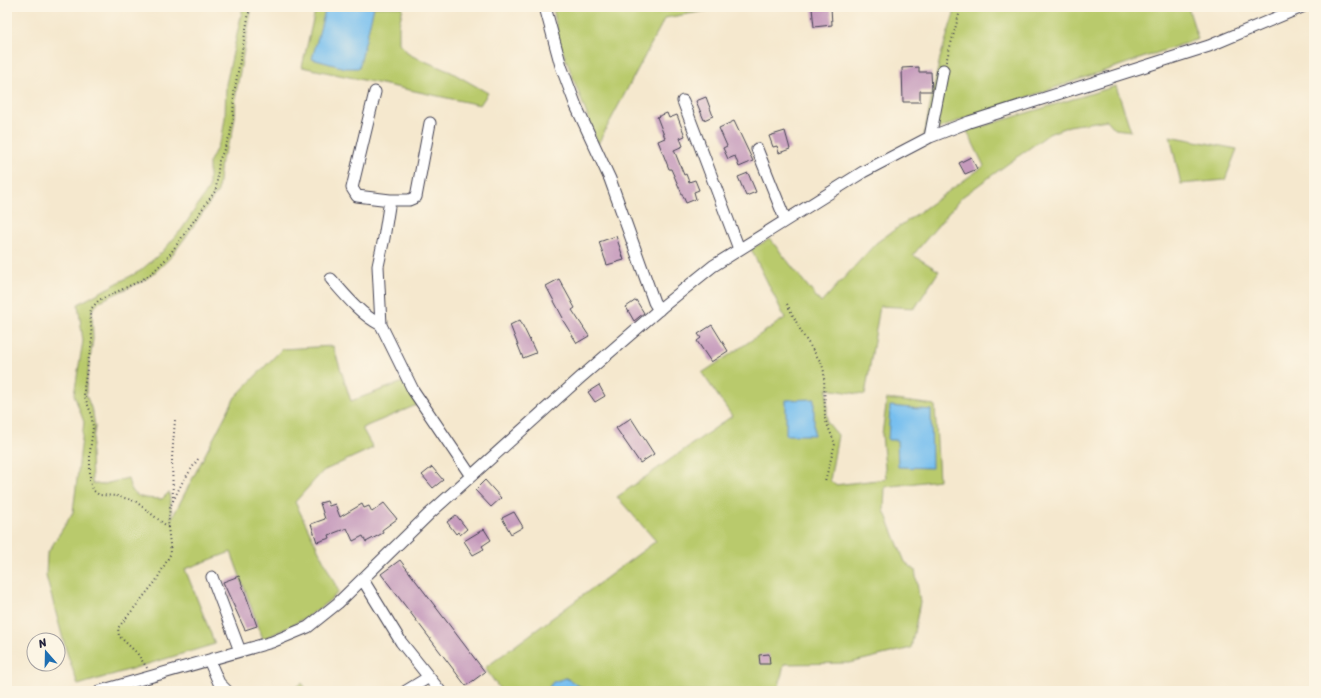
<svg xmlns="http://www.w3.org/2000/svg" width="1321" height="698" viewBox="0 0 1321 698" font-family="Sriracha,sans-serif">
	<rect width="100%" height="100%" fill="#fcf5e5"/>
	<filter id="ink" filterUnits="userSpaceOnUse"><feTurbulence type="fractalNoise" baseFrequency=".025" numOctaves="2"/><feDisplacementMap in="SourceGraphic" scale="8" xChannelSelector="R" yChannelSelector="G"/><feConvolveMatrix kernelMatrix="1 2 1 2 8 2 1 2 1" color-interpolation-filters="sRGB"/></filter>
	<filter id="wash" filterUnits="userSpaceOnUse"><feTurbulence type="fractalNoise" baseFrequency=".012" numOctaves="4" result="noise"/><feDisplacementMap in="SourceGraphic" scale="16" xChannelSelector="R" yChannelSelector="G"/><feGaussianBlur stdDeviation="0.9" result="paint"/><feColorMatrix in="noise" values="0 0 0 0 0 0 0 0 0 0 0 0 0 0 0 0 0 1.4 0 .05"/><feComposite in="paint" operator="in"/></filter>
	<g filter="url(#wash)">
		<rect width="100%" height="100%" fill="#f5e8ce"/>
		<!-- green -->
		<path fill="#b9ca6c" stroke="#6e7654" d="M243,7h9l-16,86 -1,24 -3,18 -11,26 -3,30 -33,47 -16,21 -16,15 -10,7 -43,20 -8,9 1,29 -7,48v8l7,18 2,14 -4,25 1,31 9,2 27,-7c4,22 15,20 34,21l7,-7 3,26 63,-121 47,-48 51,-3 18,55 55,-20 13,23 -57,24 11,20 -50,23 -28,31 44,90c-25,23 -45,33 -76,47l-32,-87 -46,17 30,75 -137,41 -12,-35 -20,-74 1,-22 26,-42 11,-90 -10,-27 9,-54 -5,-37 62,-33 22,-19 20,-23 27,-41v-25l13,-26 3,-19 1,-34z
			M316,7h87l-4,18v18l11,12 41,17 37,21 -8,12 -178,-38z
			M553,7h175l-63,11 -67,126 -39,-103z
			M956,7h232l10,32 -235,80 -39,16 16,-77z
			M1116,86l15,45 -16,-2 -8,-9 -38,6 -20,8 -87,63 -49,58 26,16 -24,37 -35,-2 -15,89 -38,-6v33l11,13 -8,45 5,5 51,-6 -4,-45 5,-35 48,6 4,75 -54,7 -1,23 21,52 10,8 5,32 -9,46 -61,15 -66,1 -6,27h-191l-21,-13 -13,4 -7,9h-45l-16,-23 171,-127 -39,-44 115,-81 -30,-43 83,-55 -34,-69 19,-10 51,64 55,-60 108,-77 -17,-35z
			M1170,136l67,13 -12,31 -44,4z
			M302,683l6,8h-18z"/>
		<!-- water -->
		<path fill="#77bfef" stroke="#4c7095" d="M326,7h48l-15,61h-14l-33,-9z
			M814,399v36h-28v-35z
			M890,406l41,4 1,58 -34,-1 -1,-27h-9z
			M566,678l21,13h-41l7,-9z"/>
		<g id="blocks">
			<!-- building -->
			<path fill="#c59abc" d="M831,7l1,18 -18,2 -2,-19z
				M919,67v5h12l1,19h-12v11h-17l-1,-34z
				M706,97l7,19 -9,4 -8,-19z
				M667,113l2,5 8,-3 8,21 -5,2 3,8 -9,4 10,25 2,-1 3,8 6,-2 4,10 -5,2 2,7 -10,4 -15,-34h-2l-11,-28 7,-3 -8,-21z
				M734,121l19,40 -14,6 -4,-11 -7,3 -5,-11 4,-2 -8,-18z
				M785,131l5,18 -11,4 -2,-7 -4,1 -4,-11z
				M971,157l6,12 -12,5 -6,-11z
				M748,173l8,19 -10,4 -8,-19z
				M616,236l8,24 -17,5 -8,-23z
				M559,279l16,29 -3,2 17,26 -12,7 -15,-24 1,-1 -17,-32z
				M636,300l8,13 -10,8 -8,-14z
				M520,320l16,33 -13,5 -13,-33z
				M712,325l16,26 -17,11 -14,-21 4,-3 -3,-4z
				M599,385l6,11 -10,6 -7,-10z
				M631,418l23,36 -14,9 -24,-35z
				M432,467l11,13 -10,8 -11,-13z
				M485,480l16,18 -10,9 -16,-17z
				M327,501l2,5 6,-2 5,13 22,-13 2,4 5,-2 3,6 12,-9 13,16 -15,11 1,3 -17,9 -3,-6 -10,5 -6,-13 -18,7 1,3 -13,4 -6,-18 14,-5 -5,-16z
				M514,512l9,15 -12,7 -9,-16z
				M456,515l11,14 -7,6 -2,-3 -2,2 -9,-12z
				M484,529l7,11 -9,6 2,3 -11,6 -9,-14z
				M400,560l85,112 -19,14 -85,-112z
				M239,576l18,50 -12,4 -22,-48z
				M769,654l1,10h-10l-1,-9z"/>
		</g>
	</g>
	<g filter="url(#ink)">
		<use href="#blocks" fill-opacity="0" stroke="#424051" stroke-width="1"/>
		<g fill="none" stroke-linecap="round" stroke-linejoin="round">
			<!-- minor casing -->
			<g stroke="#424051" stroke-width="13">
				<path id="minor" d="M545,7l16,59 15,40 34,73 44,123 5,8
					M375,92l-23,96 5,8 33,4
					M683,101l56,148
					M430,123l-14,74 -7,3h-19l-6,38 -6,28 3,59 32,65 58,86
					M930,137l13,-67
					M757,149l28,70
					M331,279c14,16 30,36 50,46
					M212,577l28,74
					M363,580l38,62 39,49
					M209,660l10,23 8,8
					M100,691l172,-49 36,-15 30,-24 91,-89 151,-136 82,-71 51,-41 150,-94 67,-35 39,-15 240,-76 93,-39
					M406,691l23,-14"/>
			</g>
			<!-- path -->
			<path stroke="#424051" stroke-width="2" stroke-dasharray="1 3" stroke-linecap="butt" d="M946,62l15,-55
				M787,304l16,31 19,29 2,8 1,47 10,25 -10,37
				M173,501l-1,-43 3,-38
				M168,527l-33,-26 -18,-5 -18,-1 -5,-4 -4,-8v-31l3,-25 -2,-14 -7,-18v-8l8,-48 -2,-25 1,-5 8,-9 43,-20 10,-7 15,-15 49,-68 3,-29 11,-26 3,-18 1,-24 16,-86
				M147,668l-10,-15 -18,-17 -1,-8 38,-47 15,-28 -3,-26 2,-20 12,-24 16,-24"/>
			<!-- minor -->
			<use href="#minor" stroke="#fff" stroke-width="11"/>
		</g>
	</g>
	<!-- margin -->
	<rect width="1321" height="698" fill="none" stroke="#fcf5e5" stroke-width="24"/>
	<!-- north arrow -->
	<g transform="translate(46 652) rotate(340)"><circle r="19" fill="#fcf5e5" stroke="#a5a1a1"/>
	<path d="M0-3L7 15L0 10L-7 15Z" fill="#1f6fb2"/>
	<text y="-6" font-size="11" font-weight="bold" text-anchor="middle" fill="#22223b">N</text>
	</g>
</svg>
